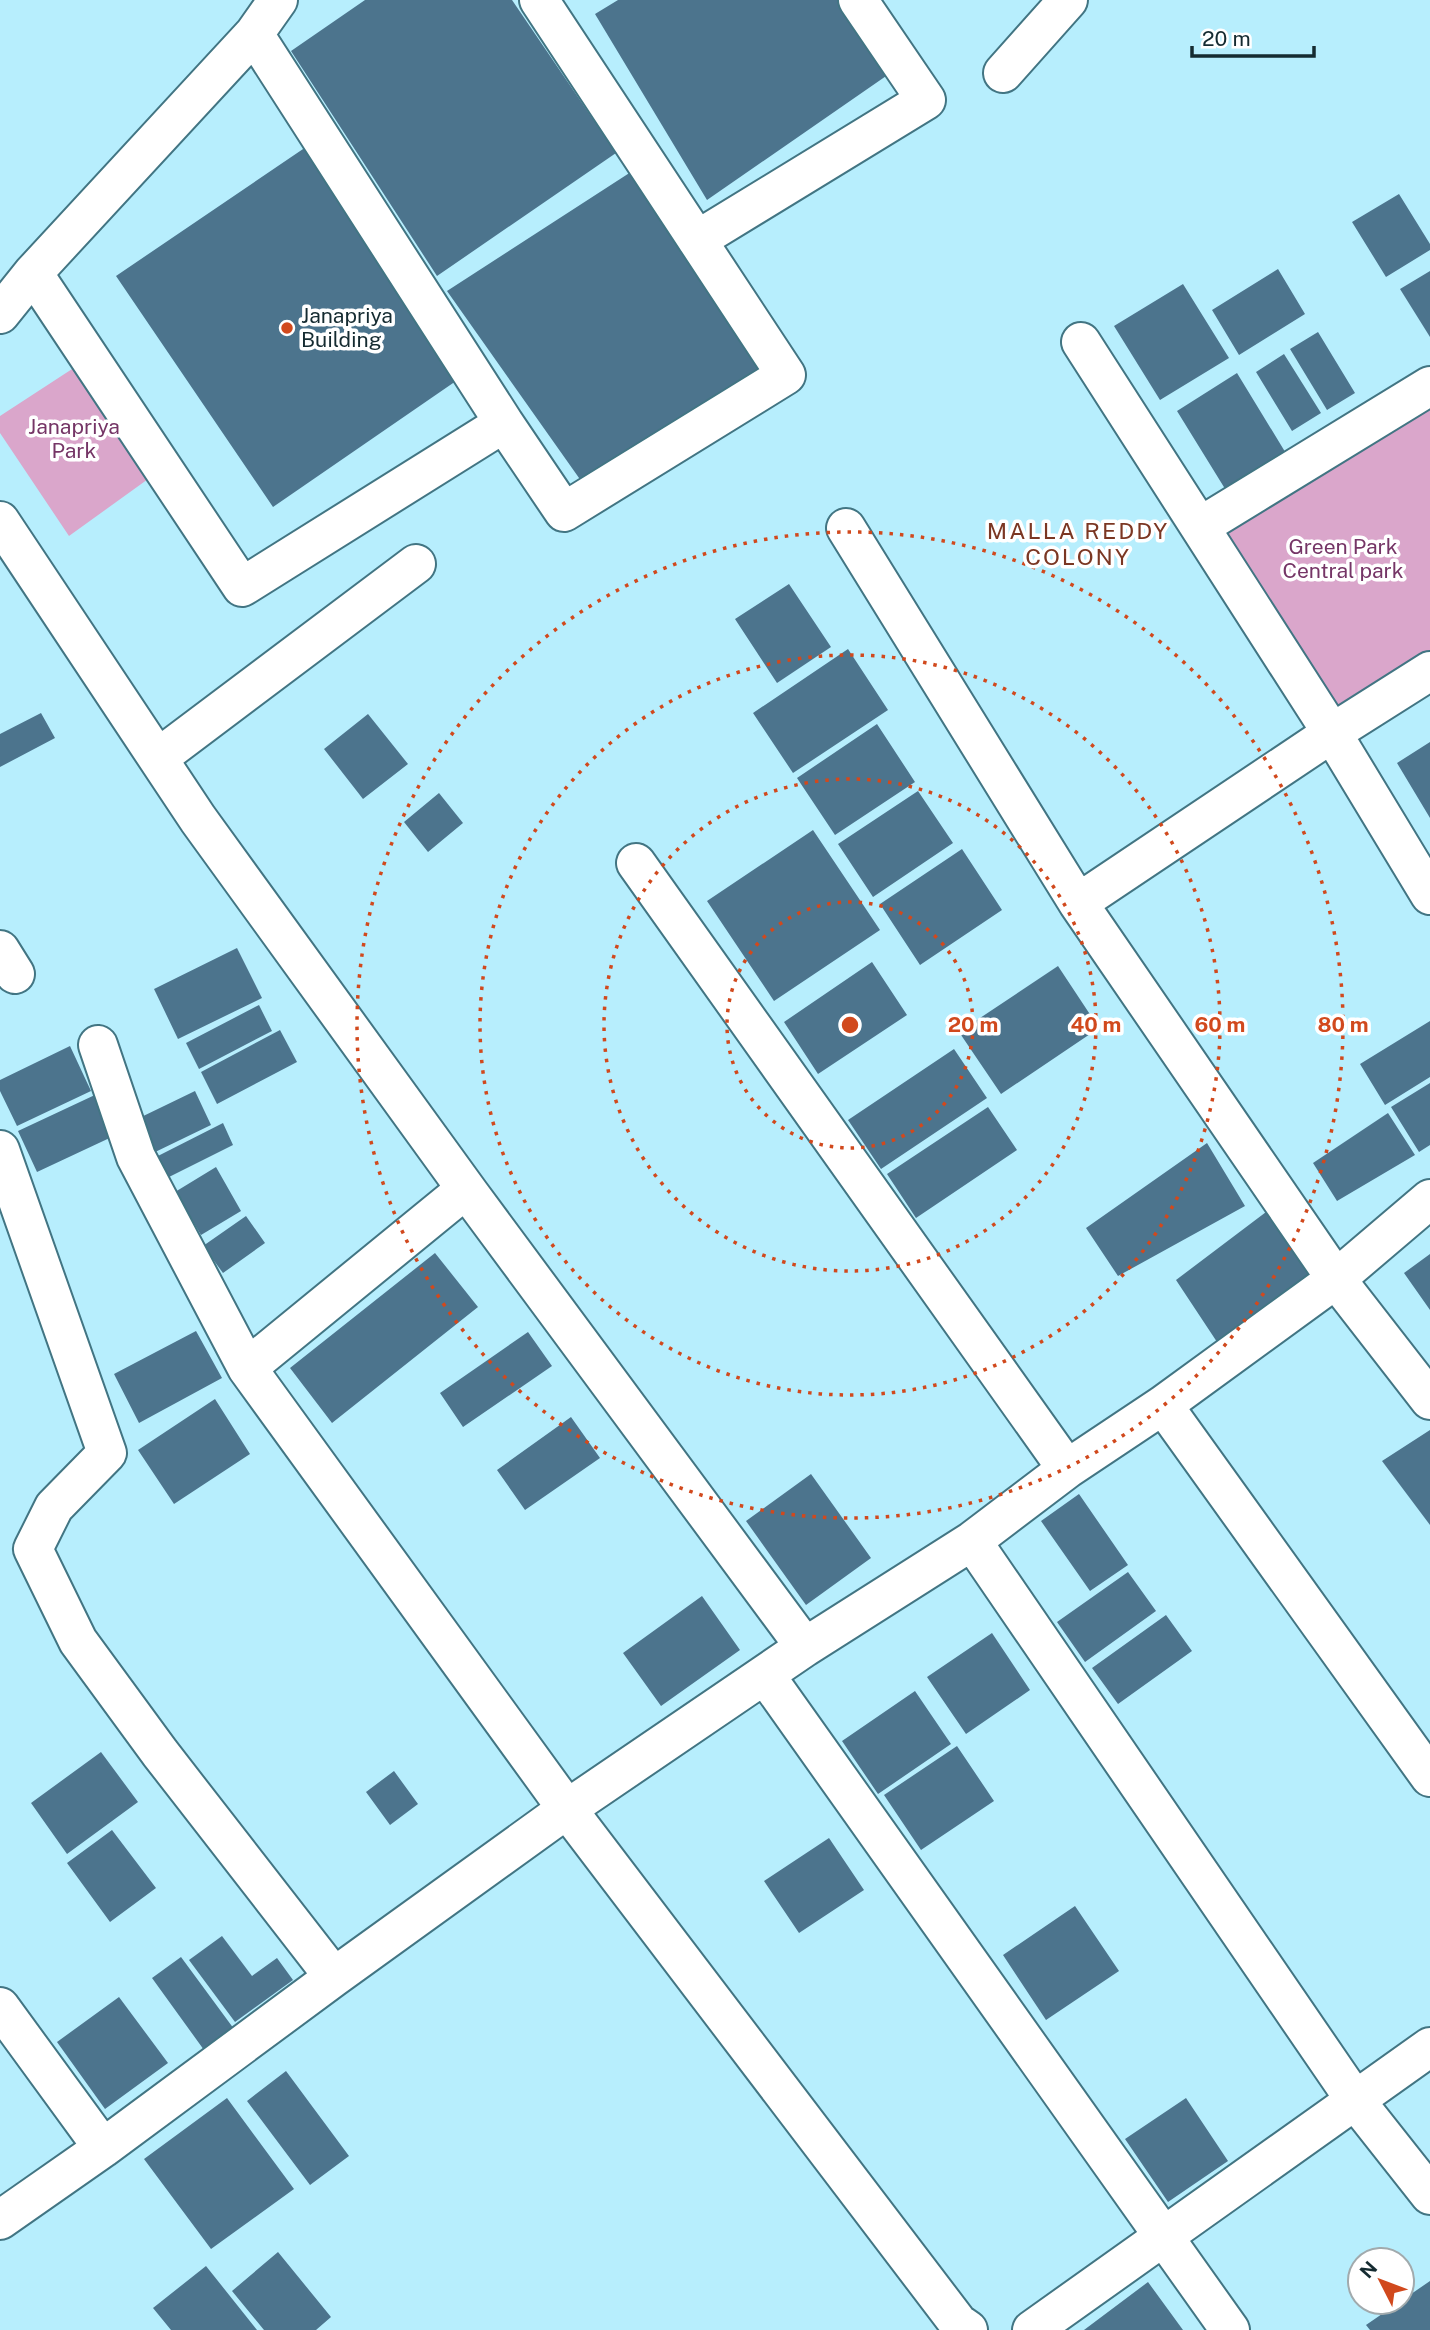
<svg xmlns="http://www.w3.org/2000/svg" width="1430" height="2330" viewBox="0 0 1430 2330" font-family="'Public Sans',sans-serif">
	<rect width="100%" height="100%" fill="#b7eefd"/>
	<!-- green -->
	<path fill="#daa6cb" d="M89,358l73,111 -93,67 -69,-103v-17z
		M1430,402v248l-92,61 -116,-180z"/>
	<!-- building -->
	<path fill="#4c748d" d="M365,0h147l104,153 -179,123 -146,-225z
		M618,0h226l45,74 -182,126 -112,-186z
		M306,147l150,234 -183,126 -157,-231z
		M634,170l129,198 -179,117 -137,-194z
		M1399,194l31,50v6l-44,27 -34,-55z
		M1278,269l27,45 -66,41 -27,-45z
		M1430,271v66l-30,-48z
		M1183,284l46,74 -69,42 -46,-74z
		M1318,332l37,61 -28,17 -37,-61z
		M1284,354l37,59 -29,18 -36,-59z
		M1237,373l50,82 -60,37 -50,-81z
		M789,584l42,63 -54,36 -42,-64z
		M848,649l40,61 -95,63 -40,-60z
		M41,713l14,25 -55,29v-33z
		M368,714l40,50 -45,35 -39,-50z
		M877,724l38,58 -80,53 -38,-57z
		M1430,742v76l-33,-55z
		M918,791l35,52 -80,54 -35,-53z
		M439,793l24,30 -35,29 -24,-30z
		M813,830l67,100 -106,71 -67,-100z
		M962,849l40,61 -82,55 -40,-61z
		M237,948l25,50 -84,41 -24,-50z
		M872,962l35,53 -89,59 -34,-52z
		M1058,966l41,62 -98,66 -42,-62z
		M259,1005l13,26 -73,38 -13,-26z
		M1430,1021v56l-45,28 -25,-41z
		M280,1030l17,32 -80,42 -16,-32z
		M70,1046l21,45 -74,35 -17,-35v-11z
		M954,1049l33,49 -106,71 -33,-49z
		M1430,1083v62l-11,7 -28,-45z
		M195,1091l16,34 -62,30 -16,-34z
		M97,1094l19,41 -79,37 -19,-41z
		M988,1107l29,43 -101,68 -29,-44z
		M1388,1113l27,42 -78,46 -24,-38z
		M223,1123l10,22 -68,34 -11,-21z
		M1207,1143l38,63 -127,70 -32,-48z
		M216,1167l25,44 -40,24 -26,-43z
		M1274,1206l49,75 -104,64 -43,-65z
		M246,1216l19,27 -42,30 -20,-27z
		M435,1253l43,54 -146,116 -42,-55z
		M1430,1254v56l-26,-37z
		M196,1331l26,47 -83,45 -25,-49z
		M528,1332l24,34 -89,61 -23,-34z
		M215,1399l35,55 -76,50 -36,-54z
		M571,1417l29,41 -75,52 -28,-40z
		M1430,1430v95l-48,-64z
		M811,1474l60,84 -65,47 -60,-84z
		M1079,1494l49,71 -38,26 -49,-70z
		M1128,1572l28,39 -71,51 -28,-40z
		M702,1596l38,54 -79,56 -38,-53z
		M1166,1615l26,36 -74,53 -26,-36z
		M992,1633l38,57 -64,44 -39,-57z
		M915,1691l36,53 -73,50 -36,-53z
		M957,1746l37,55 -73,49 -37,-55z
		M101,1752l37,50 -71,52 -36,-51z
		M394,1771l24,33 -28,21 -24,-33z
		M112,1830l44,58 -46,34 -43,-59z
		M829,1838l35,52 -65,43 -35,-52z
		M1075,1906l44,65 -73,49 -43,-65z
		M222,1936l30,40 25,-18 16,22 -58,42 -46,-62z
		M181,1957l53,72 -30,21 -52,-72z
		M119,1997l49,66 -63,46 -48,-67z
		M286,2071l63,85 -39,29 -63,-84z
		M227,2098l67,91 -83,60 -67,-90z
		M1186,2098l42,63 -60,41 -43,-63z
		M278,2252l53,65 -15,13h-52l-32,-39z
		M206,2266l51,64h-86l-18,-22z
		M1430,2281v49h-60l-4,-5z
		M1148,2282l35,48h-99z"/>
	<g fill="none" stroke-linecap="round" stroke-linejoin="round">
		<!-- street casing -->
		<g stroke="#427583" stroke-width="42">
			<path id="street" d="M1003,73l65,-73
				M697,240l229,-140 -68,-100
				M33,273l209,314 262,-164 -250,-389
				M0,314l33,-41 221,-239 24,-34
				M1081,342l251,391 98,162
				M504,423l60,89 222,-137 -247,-375
				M0,521l198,298 271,374 336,454
				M1201,526l229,-140
				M846,528l232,375 258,376 94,121
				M158,758l258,-194
				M636,863l431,606
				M1078,903l254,-170 98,-62
				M0,950l15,24
				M98,1045l38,112 111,211 320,441 391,514 10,7
				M0,1150l107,303 -53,54 -21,42 45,92 82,112 174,224
				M247,1368l219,-179
				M1163,1405l267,372
				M972,1541l383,559 75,95
				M765,1675l465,655
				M0,2007l103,141
				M0,2220l103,-72 231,-171 233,-168 238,-162 167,-106 95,-72 96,-64 173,-126 94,-80
				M1032,2330l398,-283"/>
		</g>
		<!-- street -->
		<use href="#street" stroke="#fff" stroke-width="38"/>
	</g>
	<!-- distance rings -->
	<g fill="none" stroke="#d1491d" stroke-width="3.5" stroke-dasharray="3.5 7">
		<circle cx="850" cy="1025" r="123"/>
		<circle cx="850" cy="1025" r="246"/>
		<circle cx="850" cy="1025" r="370"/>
		<circle cx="850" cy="1025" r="493"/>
	</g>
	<!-- markers -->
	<circle fill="#d1491d" stroke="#fff" stroke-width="2.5" cx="287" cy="328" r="7"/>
	<g text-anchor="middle" stroke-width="7" stroke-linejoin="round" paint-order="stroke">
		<!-- poi labels -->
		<g font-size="21" fill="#152b31" stroke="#fff" text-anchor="start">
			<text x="301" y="323">Janapriya<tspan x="301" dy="24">Building</tspan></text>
		</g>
		<!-- park labels -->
		<g font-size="21" fill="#753566" stroke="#fff">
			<text x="74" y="434">Janapriya<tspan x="74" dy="24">Park</tspan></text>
			<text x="1343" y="554">Green Park<tspan x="1343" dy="24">Central park</tspan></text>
		</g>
		<!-- neighbourhood labels -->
		<g font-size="23" letter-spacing="2" fill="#7b3723" stroke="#fff">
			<text x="1078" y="539">MALLA REDDY<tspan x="1078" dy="26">COLONY</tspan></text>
		</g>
	</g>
	<circle cx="850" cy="1025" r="10" fill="#d1491d" stroke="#fff" stroke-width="3.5"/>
	<g font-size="21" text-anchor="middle" font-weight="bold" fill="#d1491d" stroke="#fff" stroke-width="7" stroke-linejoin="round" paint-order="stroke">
		<text x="973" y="1032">20 m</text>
		<text x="1096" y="1032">40 m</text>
		<text x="1220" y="1032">60 m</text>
		<text x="1343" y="1032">80 m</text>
	</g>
	<!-- north arrow -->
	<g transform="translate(1381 2281) rotate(312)"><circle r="33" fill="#ffffff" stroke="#a1aaad" stroke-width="2"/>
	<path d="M0-5L12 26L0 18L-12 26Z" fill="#d1491d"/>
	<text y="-10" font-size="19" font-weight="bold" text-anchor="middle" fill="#152b31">N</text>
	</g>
	<!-- scale -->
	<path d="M1192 46v10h122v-10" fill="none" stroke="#152b31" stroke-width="3.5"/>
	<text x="1202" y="46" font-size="21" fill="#152b31" stroke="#ffffff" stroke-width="5" paint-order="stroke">20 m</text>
</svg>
